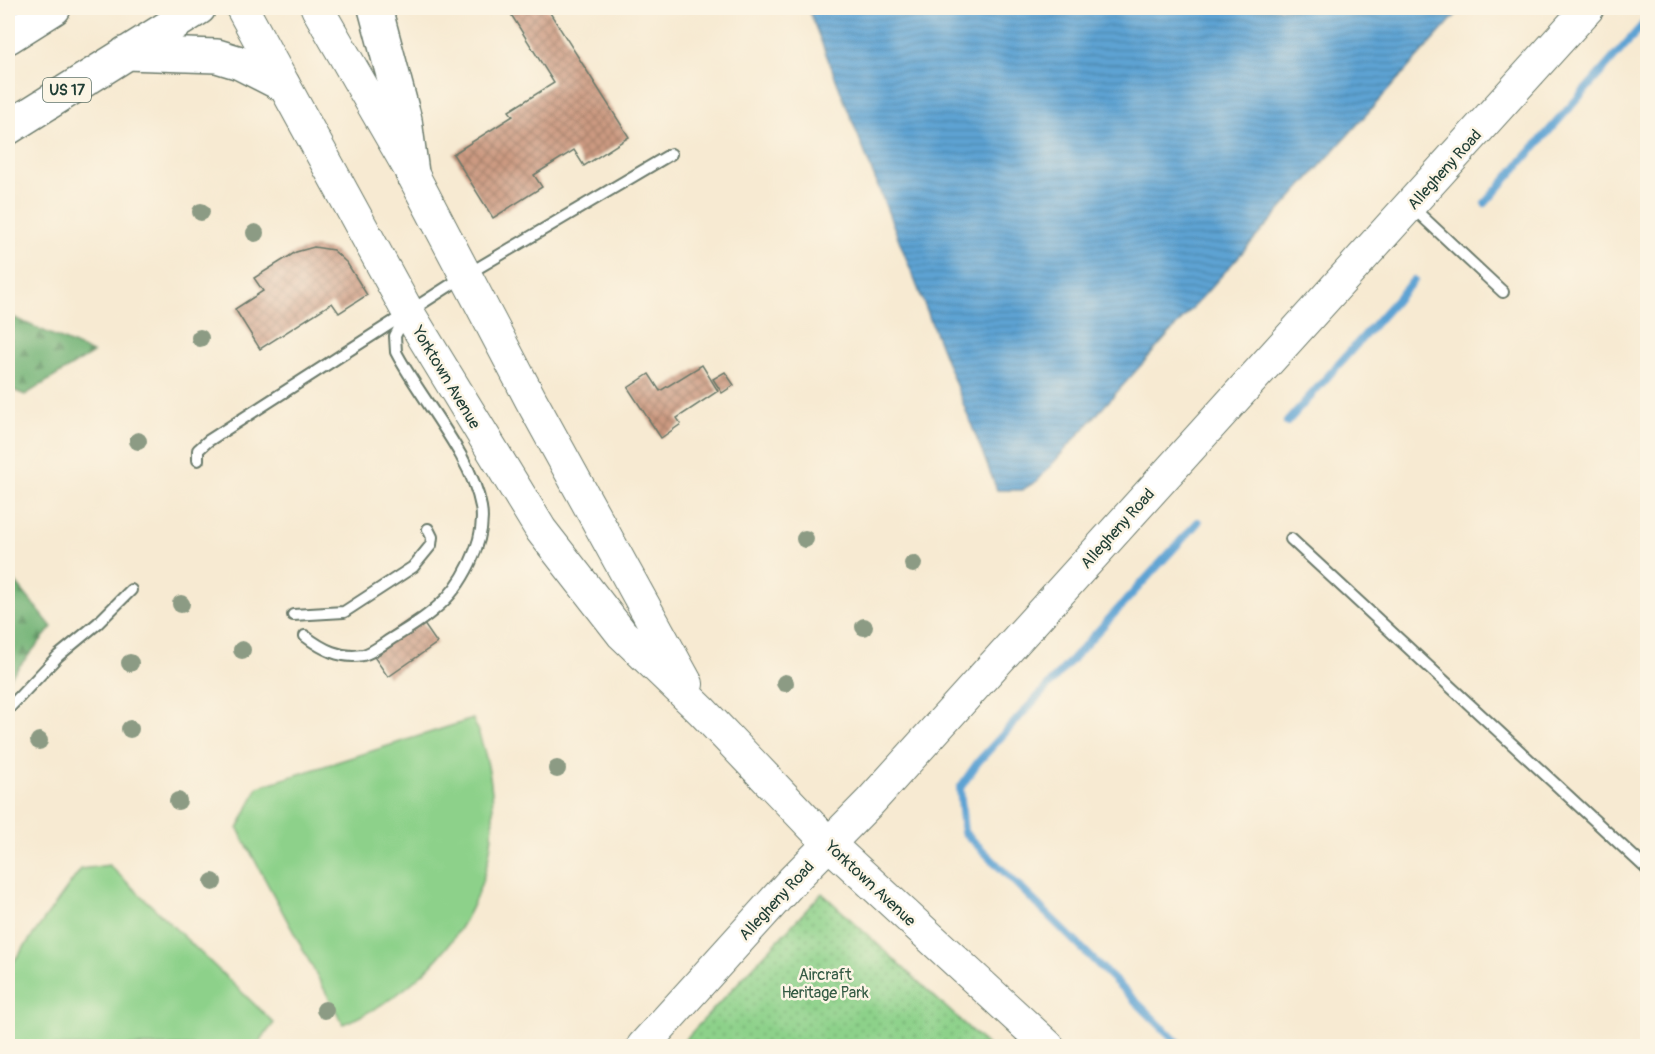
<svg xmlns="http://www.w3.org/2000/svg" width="1655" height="1054" viewBox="0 0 1655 1054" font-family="Pangolin,sans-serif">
	<defs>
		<pattern id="forest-firs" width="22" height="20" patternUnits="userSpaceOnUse" patternTransform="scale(1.5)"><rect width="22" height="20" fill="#72b376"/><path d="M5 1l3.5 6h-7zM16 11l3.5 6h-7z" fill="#5d9362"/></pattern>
		<pattern id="park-dots" width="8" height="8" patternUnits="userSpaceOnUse" patternTransform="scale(1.5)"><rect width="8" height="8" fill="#8dd18a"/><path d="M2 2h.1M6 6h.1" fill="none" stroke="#73ab72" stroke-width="1.8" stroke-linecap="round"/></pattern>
		<pattern id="water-rules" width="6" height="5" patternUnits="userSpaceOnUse" patternTransform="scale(1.5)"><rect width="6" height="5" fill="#5da3d3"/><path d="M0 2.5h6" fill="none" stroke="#4c86ac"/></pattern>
		<pattern id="building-cross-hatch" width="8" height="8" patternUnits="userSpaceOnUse" patternTransform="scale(1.5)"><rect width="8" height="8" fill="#cc9a81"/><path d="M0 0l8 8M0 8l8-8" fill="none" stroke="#a57f6a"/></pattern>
	</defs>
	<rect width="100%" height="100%" fill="#fcf5e5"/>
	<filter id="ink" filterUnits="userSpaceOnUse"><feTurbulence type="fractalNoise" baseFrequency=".0167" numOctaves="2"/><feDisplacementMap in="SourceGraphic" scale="12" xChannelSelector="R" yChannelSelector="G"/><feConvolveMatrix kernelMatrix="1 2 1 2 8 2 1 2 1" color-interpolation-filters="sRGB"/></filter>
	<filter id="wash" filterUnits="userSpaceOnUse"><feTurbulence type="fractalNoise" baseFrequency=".008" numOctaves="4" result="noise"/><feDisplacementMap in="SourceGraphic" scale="24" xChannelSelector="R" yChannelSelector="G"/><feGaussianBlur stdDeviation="1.35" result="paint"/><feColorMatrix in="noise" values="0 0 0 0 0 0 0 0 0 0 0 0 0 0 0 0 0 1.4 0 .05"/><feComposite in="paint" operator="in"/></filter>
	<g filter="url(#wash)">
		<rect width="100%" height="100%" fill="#f7ead2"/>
		<!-- forest -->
		<path fill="url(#forest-firs)" stroke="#487855" stroke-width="1.5" d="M8,315l85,38 -68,42 -17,-7z
			M8,573l44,54 -44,53z"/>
		<!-- park -->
		<path fill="url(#park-dots)" stroke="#56875f" stroke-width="1.5" d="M822,893l166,153h-309z"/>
		<!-- garden -->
		<path fill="#8dd18a" stroke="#56875f" stroke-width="1.5" d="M473,719c54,126 -5,254 -130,305l-105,-195 20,-42z
			M109,865l165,158 -18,23h-248v-72l6,-13 67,-92z"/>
		<!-- water -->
		<path fill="url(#water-rules)" stroke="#3e7084" stroke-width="1.5" d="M808,8h654l-425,473 -15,9h-25z"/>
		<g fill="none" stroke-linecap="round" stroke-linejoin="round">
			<!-- stream -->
			<path stroke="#5da3d3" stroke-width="8" d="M1485,203l163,-184
				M1287,422l127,-142
				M1181,1046l-217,-214 -4,-44 18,-26 220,-240"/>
		</g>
		<g id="blocks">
			<!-- building -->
			<path fill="url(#building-cross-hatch)" d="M507,8h40l82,129 -45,29 -10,-16 -40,25 8,12 -49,31 -40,-64 60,-38 -4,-5 45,-28z
				M314,247l19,3 14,13 20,32 -28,18 -7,-10 -72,46 -25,-40 28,-18 -9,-13 42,-26z
				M702,365l16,26 -41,27 4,6 -20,14 -33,-50 21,-14 11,17z
				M725,372l9,13 -12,8 -9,-14z
				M417,614l20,29 -49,34 -20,-29z"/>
		</g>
	</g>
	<g filter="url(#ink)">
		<use href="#blocks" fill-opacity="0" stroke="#6b7a6b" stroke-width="1.5"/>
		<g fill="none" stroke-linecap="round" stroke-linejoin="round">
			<!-- lane casing -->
			<g stroke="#6b7a6b" stroke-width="14">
				<path id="lane" d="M1411,206l92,86
					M198,460v-10l10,-9 258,-166 205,-121
					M1291,539l357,331
					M293,615l51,-3 69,-45 18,-22 1,-8 -4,-8
					M305,636c17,13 35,23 58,19 9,-2 20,-11 28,-16 15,-9 32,-19 45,-31 25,-20 51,-67 45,-101 -9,-51 -60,-107 -85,-155l-1,-16 10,-19
					M8,709l50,-53 40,-33 33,-33"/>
			</g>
			<!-- secondary casing -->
			<g stroke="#6b7a6b" stroke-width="34">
				<path id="secondary" d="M242,8l166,304 133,218 81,104 80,77 127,133 219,202
					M317,8l95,165 119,227 156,284
					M643,1046l150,-166 77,-78 718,-794"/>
			</g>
			<!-- highway casing -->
			<g stroke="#6b7a6b" stroke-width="36">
				<path id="highway" d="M375,8l30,112 7,53
					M8,37l46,-29
					M126,53l91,3 23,7 43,22
					M8,128l191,-120"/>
			</g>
			<!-- lane -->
			<use href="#lane" stroke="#fff" stroke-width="10"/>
			<!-- secondary -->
			<use href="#secondary" stroke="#fff" stroke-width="32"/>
			<!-- highway -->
			<use href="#highway" stroke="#fff" stroke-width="33"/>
		</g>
		<!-- trees -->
		<g fill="#8c9b84">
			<circle cx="201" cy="212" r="9"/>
			<circle cx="255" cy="233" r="9"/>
			<circle cx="200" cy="338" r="9"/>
			<circle cx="138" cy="441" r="9"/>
			<circle cx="805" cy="539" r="9"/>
			<circle cx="913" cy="564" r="9"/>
			<circle cx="181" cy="604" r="9"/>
			<circle cx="864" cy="627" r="9"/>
			<circle cx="242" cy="650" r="9"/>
			<circle cx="130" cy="663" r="9"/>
			<circle cx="785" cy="683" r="9"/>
			<circle cx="130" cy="729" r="9"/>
			<circle cx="39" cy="741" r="9"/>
			<circle cx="557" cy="769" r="9"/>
			<circle cx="178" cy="801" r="9"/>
			<circle cx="213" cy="882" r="9"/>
			<circle cx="325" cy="1010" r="9"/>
		</g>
	</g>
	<g text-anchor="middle" stroke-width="5" stroke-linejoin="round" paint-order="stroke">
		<!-- shield labels -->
		<rect fill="#fcf5e5" stroke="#617469" stroke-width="1.5" x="43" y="78" width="48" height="24" rx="4.5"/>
		<g font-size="15" font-weight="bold" fill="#1f3d34">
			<text x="67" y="95">US 17</text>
		</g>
		<!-- street labels -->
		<g font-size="16" fill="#1f3d34" stroke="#fcf5e5">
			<text transform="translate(1444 169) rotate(-48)" y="6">Allegheny Road</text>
			<text transform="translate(447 377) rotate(59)" y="6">Yorktown Avenue</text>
			<text transform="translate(1117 528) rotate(-48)" y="6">Allegheny Road</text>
			<text transform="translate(871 883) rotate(43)" y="6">Yorktown Avenue</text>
			<text transform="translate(776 900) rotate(-47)" y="6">Allegheny Road</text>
		</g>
		<!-- park labels -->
		<g font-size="16" fill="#355b45" stroke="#fcf5e5">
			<text x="825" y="980">Aircraft<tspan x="825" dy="18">Heritage Park</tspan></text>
		</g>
	</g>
	<!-- margin -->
	<rect width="1655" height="1054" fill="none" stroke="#fcf5e5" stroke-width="30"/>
</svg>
